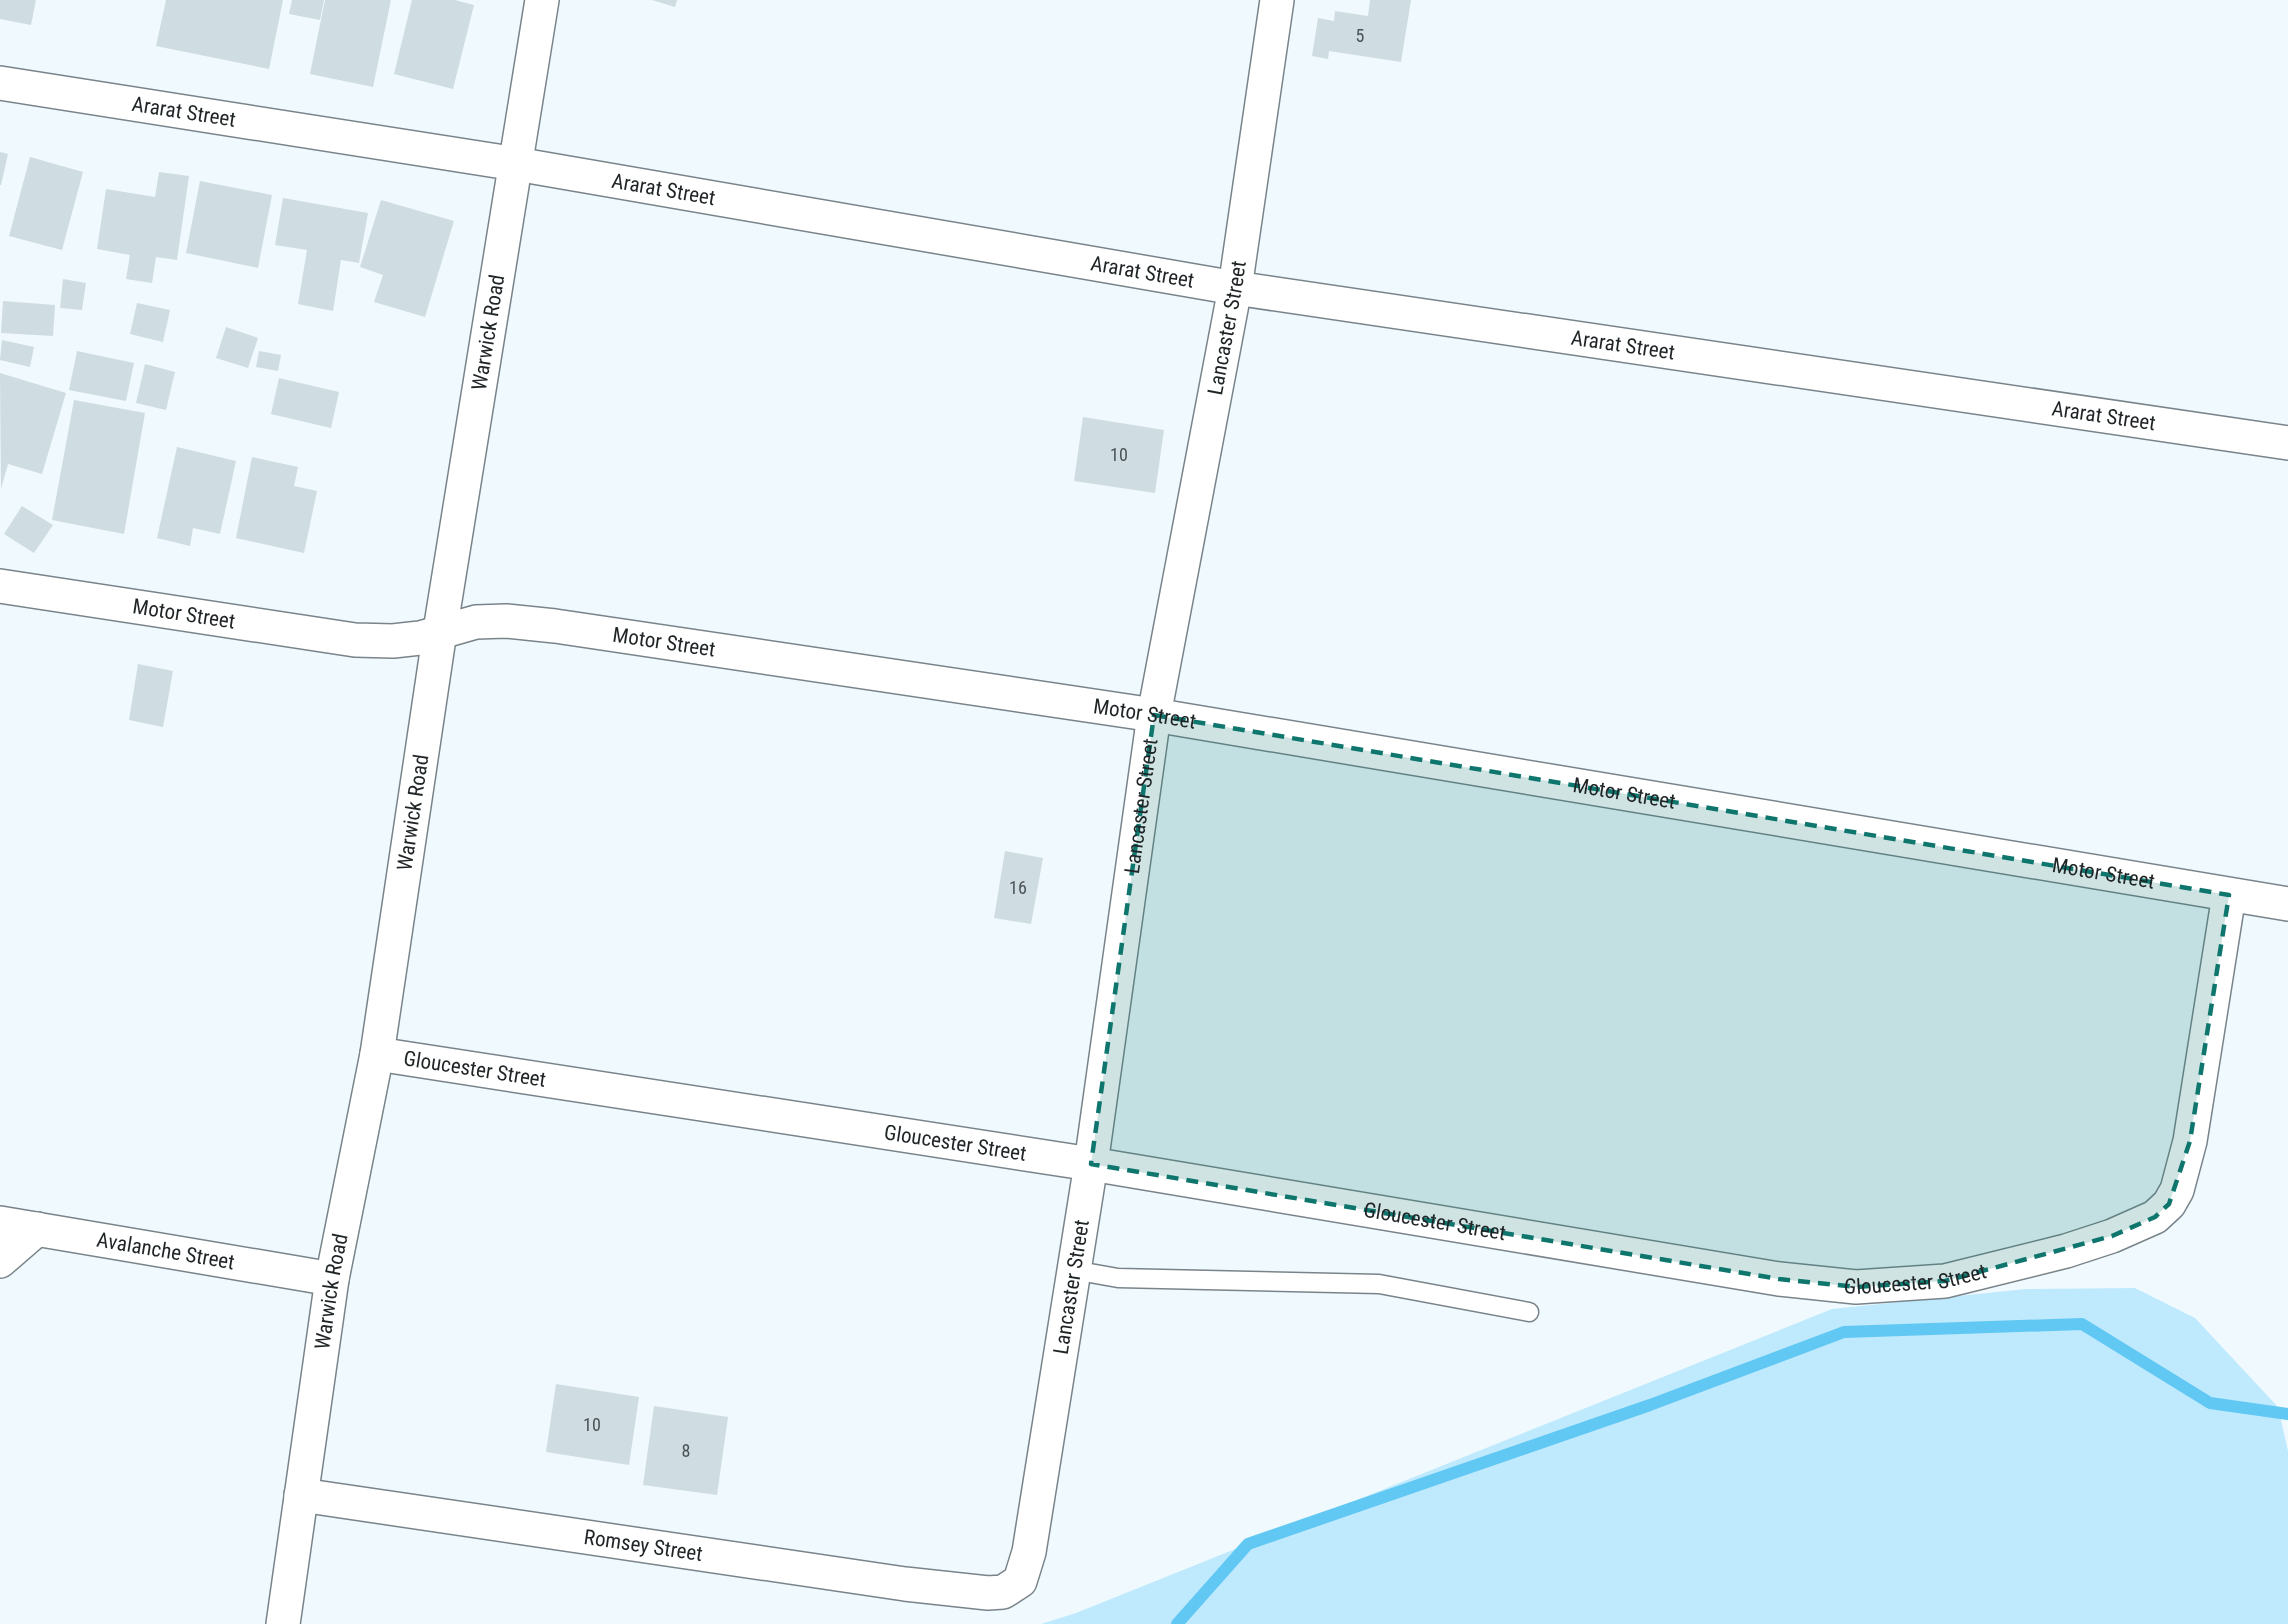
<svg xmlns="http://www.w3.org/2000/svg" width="2288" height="1624" viewBox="0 0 2288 1624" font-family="'Roboto Condensed',sans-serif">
	<rect width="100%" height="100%" fill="#eff9fe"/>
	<!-- green -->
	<path fill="#bfeafe" d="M2135,1288l60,30 83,89 10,44v173h-1247l35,-11 756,-304 194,-20z"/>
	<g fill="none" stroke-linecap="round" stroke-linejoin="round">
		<!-- stream -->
		<path stroke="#61c7f3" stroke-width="12" d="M1177,1624l71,-80 402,-139 194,-73 238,-8 128,79 78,11"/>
	</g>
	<!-- building -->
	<path fill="#cfdce2" d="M0,0h36l-5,25 -31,-6z
		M166,0h117l-14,69 -113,-23z
		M292,0h32l-4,20 -31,-6z
		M325,0h66l-18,87 -63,-13z
		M412,0h43l19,5 -21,84 -59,-15z
		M652,0h25l-2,7z
		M1370,0h41l-10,62 -72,-11 -1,8 -16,-3 6,-38 16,3 1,-10 33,5z
		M0,152l8,2 -7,31h-1z
		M30,157l53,15 -21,78 -53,-14z
		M159,172l30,4 -12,84 -21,-3 -4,26 -26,-4 4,-24 -33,-6 9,-60 49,8z
		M200,181l72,14 -14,73 -72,-15z
		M283,198l85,15 -9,50 -18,-3 -8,51 -35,-7 9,-54 -32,-5z
		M381,200l73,21 -29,96 -51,-15 9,-27 -23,-8z
		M63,279l23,4 -4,27 -22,-2z
		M3,301l52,4 -2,31 -52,-3z
		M137,303l33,7 -7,32 -33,-8z
		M226,327l32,11 -10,30 -32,-10z
		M2,340l32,7 -4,20 -30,-7z
		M77,351l57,12 -8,38 -57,-11z
		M259,351l22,4 -3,16 -22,-4z
		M145,364l30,8 -9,38 -30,-7z
		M0,373l66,20 -24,81 -34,-10 -7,25z
		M279,378l60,14 -8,36 -60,-14z
		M74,400l71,13 -21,121 -72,-14z
		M1083,417l81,13 -9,63 -81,-12z
		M177,447l59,14 -16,73 -27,-6 -3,18 -33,-8z
		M252,457l46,10 -4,19 23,5 -13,62 -68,-15z
		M22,506l31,19 -19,28 -30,-19z
		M138,664l35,7 -10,56 -34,-7z
		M1005,851l38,7 -12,66 -37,-6z
		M556,1384l83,13 -10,68 -83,-13z
		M654,1406l74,11 -11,78 -74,-10z"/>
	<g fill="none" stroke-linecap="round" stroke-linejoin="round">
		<!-- lane casing -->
		<g stroke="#79848a" stroke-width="21">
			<path id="lane" d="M1073,1270l45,8 261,6 150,28"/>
		</g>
		<!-- street casing -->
		<g stroke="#79848a" stroke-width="36">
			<g id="street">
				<path id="s1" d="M0,83l516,81 719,124 1053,155"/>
				<path id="s2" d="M0,586l355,54 38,1 27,-3 56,-16 30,-1 49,5 599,89 1134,189"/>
				<path id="s3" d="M377,1054l714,110 688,115 77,8 89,-6 121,-30 46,-15 43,-19 14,-13 8,-14 13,-49 39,-246"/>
				<path id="s4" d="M0,1223l332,56"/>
				<path d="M0,1261l37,-32"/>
				<path id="s5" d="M301,1495l604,89 83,9 15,-1 17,-11 9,-29 62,-388 63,-449 81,-427 42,-288"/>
				<path id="s6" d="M283,1624l49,-345 45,-225 63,-423 102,-631"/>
			</g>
		</g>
		<!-- lane -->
		<use href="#lane" stroke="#fff" stroke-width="18"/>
		<!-- street -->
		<use href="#street" stroke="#fff" stroke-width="33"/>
	</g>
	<!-- marked area -->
	<path fill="#0f766e" fill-opacity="0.2" stroke="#0f766e" stroke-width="4.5" stroke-dasharray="12 8" stroke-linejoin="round" d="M1154,715l1075,180 -39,246 -21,63 -14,13 -43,19 -167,45 -89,6 -77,-8 -688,-115z"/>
	<g text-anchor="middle" stroke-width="5" stroke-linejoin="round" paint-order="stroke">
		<!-- number labels -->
		<g font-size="18" fill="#4b5255">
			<text x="1360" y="42">5</text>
			<text x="1119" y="461">10</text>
			<text x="1018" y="894">16</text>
			<text x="592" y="1431">10</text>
			<text x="686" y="1457">8</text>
		</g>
		<!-- street labels -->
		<g font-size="21" fill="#1f2426" stroke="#fff">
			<text dy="7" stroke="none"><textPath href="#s1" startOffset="186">Ararat Street</textPath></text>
			<text dy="7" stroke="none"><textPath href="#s1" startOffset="672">Ararat Street</textPath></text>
			<text dy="7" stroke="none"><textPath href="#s1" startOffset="1158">Ararat Street</textPath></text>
			<text dy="7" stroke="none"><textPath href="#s5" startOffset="2000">Lancaster Street</textPath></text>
			<text dy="7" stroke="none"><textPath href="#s6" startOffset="1308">Warwick Road</textPath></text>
			<text dy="7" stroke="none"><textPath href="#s1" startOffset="1644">Ararat Street</textPath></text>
			<text dy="7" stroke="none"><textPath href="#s1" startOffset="2130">Ararat Street</textPath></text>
			<text dy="7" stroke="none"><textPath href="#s2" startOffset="186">Motor Street</textPath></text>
			<text dy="7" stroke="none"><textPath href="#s2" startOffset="672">Motor Street</textPath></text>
			<text dy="7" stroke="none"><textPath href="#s2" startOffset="1158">Motor Street</textPath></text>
			<text dy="7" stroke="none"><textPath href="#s2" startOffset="1644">Motor Street</textPath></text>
			<text dy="7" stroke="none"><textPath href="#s5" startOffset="1514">Lancaster Street</textPath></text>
			<text dy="7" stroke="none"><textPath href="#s6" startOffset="822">Warwick Road</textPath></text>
			<text dy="7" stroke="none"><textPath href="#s2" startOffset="2130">Motor Street</textPath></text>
			<text dy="7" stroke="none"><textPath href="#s3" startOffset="99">Gloucester Street</textPath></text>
			<text dy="7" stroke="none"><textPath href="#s3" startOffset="585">Gloucester Street</textPath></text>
			<text dy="7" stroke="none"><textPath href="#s3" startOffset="1071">Gloucester Street</textPath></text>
			<text dy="7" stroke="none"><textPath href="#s4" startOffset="168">Avalanche Street</textPath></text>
			<text dy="7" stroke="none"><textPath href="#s3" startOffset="1557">Gloucester Street</textPath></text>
			<text dy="7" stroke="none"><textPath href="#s5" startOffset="1028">Lancaster Street</textPath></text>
			<text dy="7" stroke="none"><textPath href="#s6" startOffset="336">Warwick Road</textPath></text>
			<text dy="7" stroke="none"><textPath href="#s5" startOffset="346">Romsey Street</textPath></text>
		</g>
	</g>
</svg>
